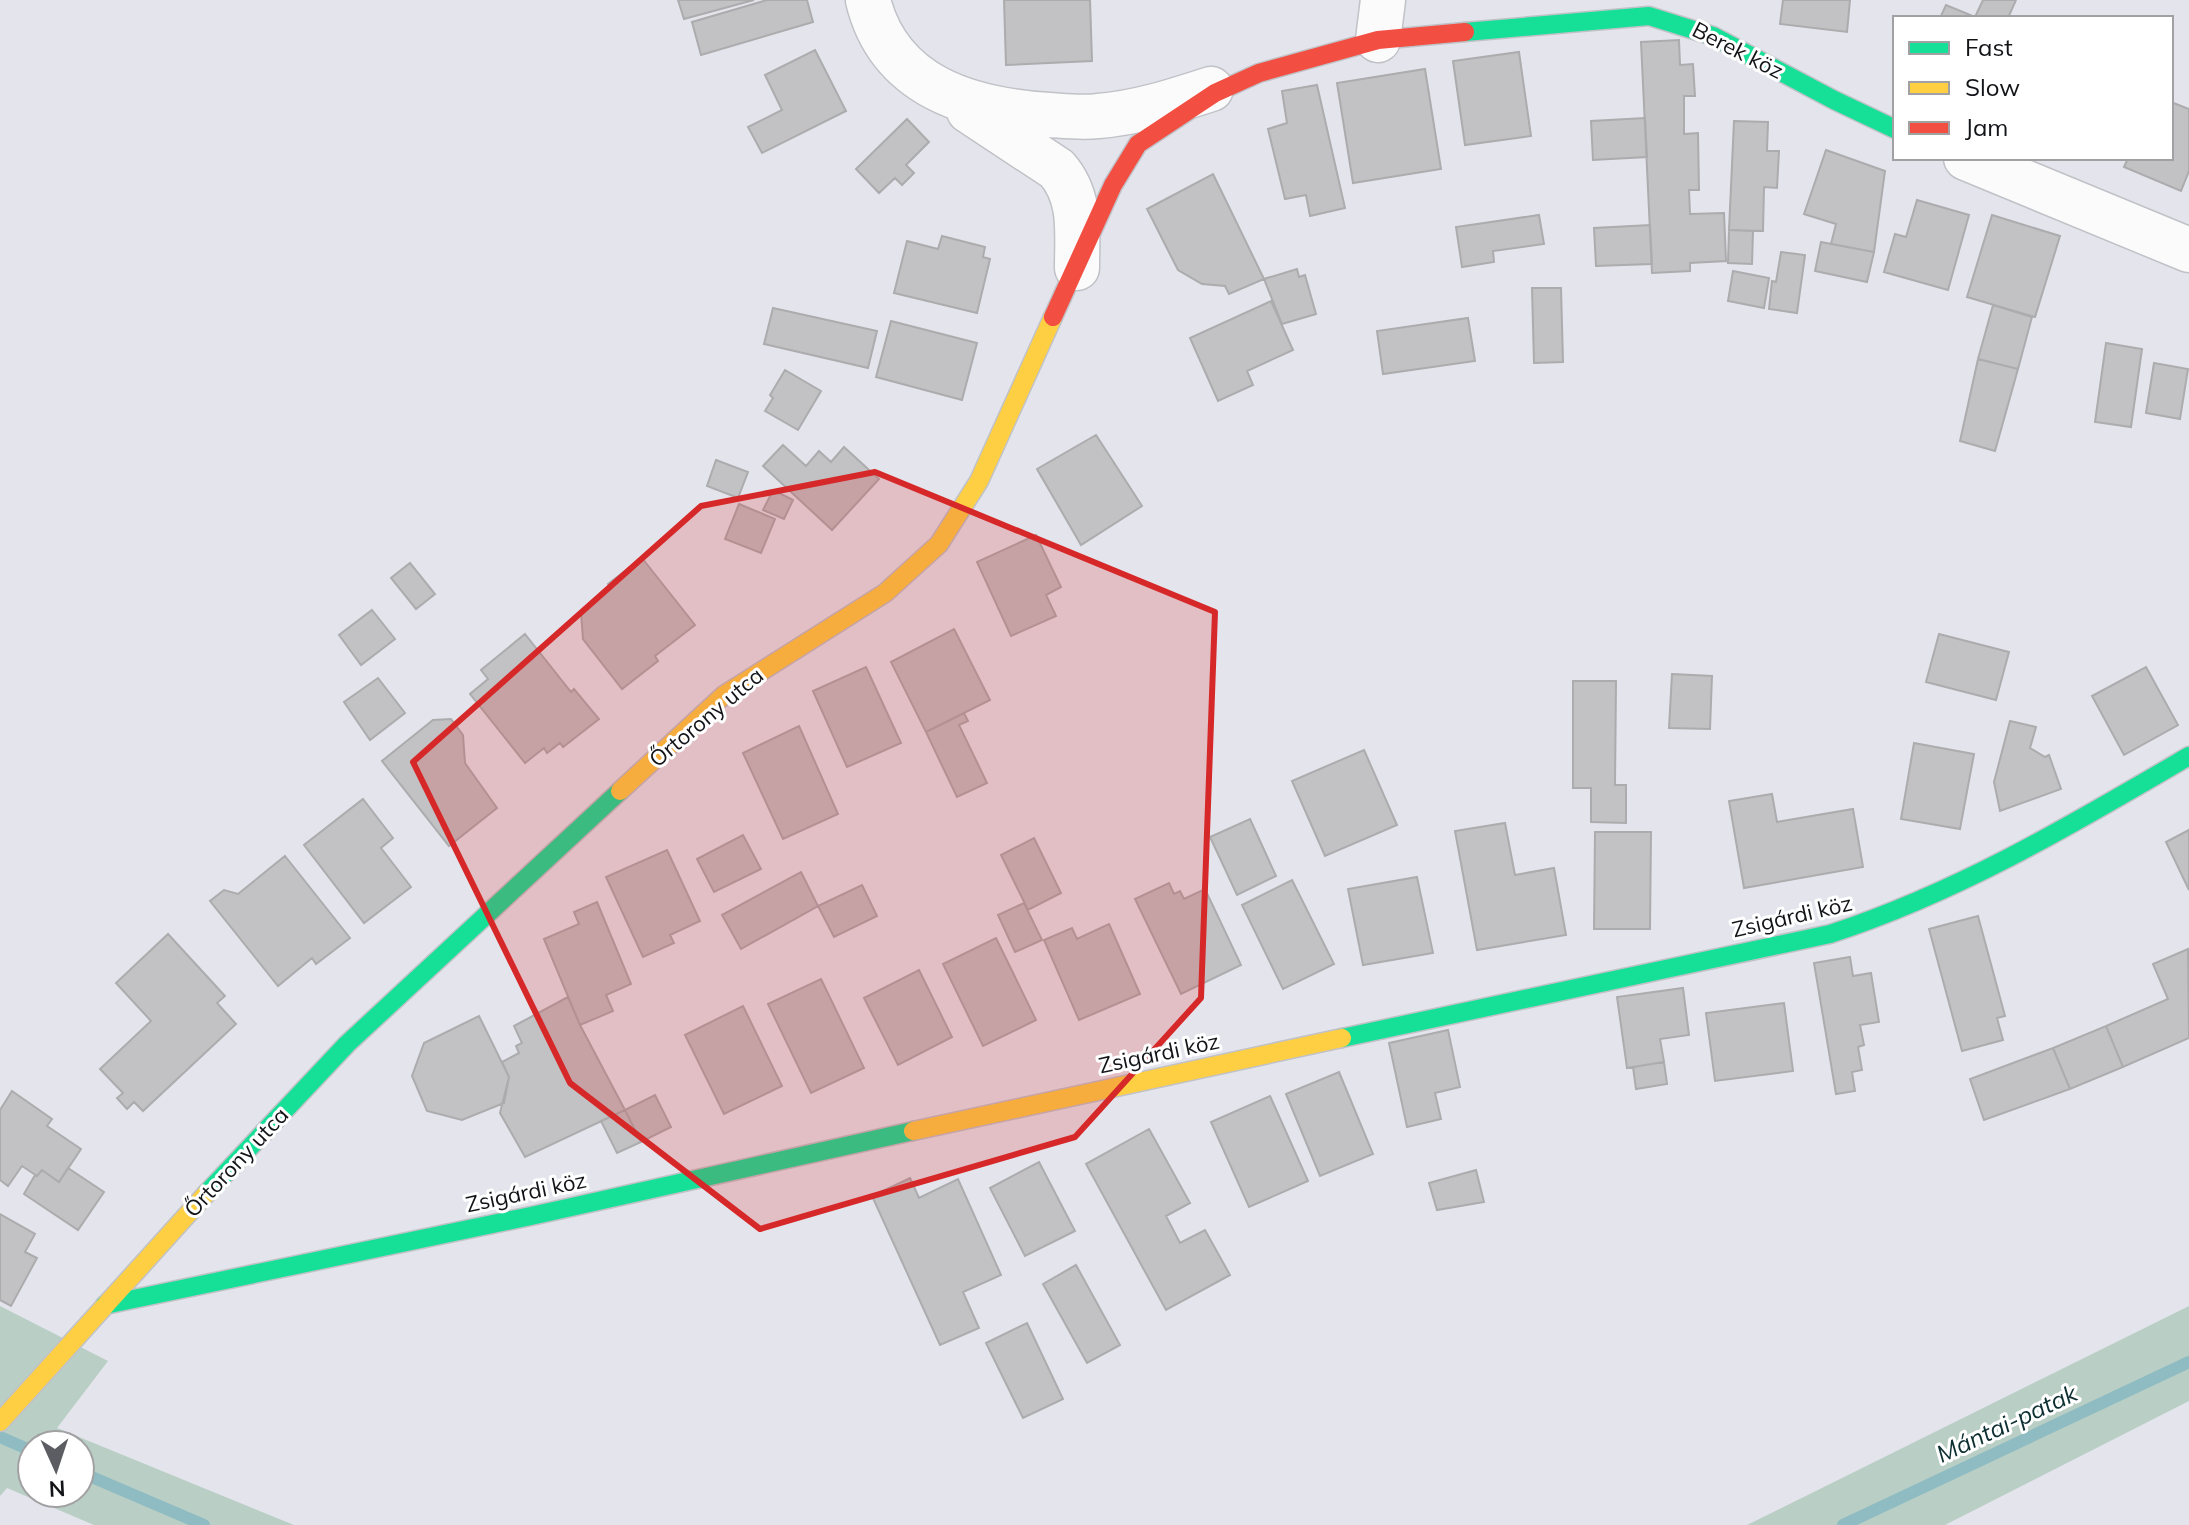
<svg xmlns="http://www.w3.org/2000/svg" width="2189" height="1525" viewBox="0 0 2189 1525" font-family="Mulish,sans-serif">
	<rect width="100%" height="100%" fill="#e4e5ec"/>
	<!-- green -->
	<path fill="#b9cec4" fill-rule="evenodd" d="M0,1306l108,55 -51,67 237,97h-200l-87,-37 -7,8zM32,1445h48v48h-48z
		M2189,1306v95l-244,124h-198z"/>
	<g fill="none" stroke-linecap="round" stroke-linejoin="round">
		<!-- stream -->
		<path stroke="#8ebcc2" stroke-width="12" d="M0,1437l32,14
			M80,1472l124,53
			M1843,1525l346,-163"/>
	</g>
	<!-- building -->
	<path fill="#c2c1c3" stroke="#acabad" stroke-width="2" d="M678,0h76l-70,19z
		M767,0h40l6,22 -112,33 -9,-33z
		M1004,0h86l2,61 -86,4z
		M1783,0h67l-3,32 -67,-8z
		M1983,0h33l-8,18h-68l6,-13 29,12z
		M1679,40l1,25 13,-1 2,32h-11v38l14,-1 1,57h-10l1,24 34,-1 2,48 -36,2v8l-38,2 -11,-231z
		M815,50l31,61 -84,42 -14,-26 34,-17 -17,-35z
		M1519,52l12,84 -66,9 -12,-84z
		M1425,69l16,100 -88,14 -16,-100z
		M1317,85l28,123 -35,8 -4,-21 -21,4 -17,-70 19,-6 -5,-32z
		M2171,102l18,7v62l-8,20 -57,-24 4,-9h43z
		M1645,118l2,39 -54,3 -2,-39z
		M907,119l22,23 -23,23 8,8 -12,12 -7,-7 -16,15 -23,-24z
		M1734,121l34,1 -1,29h12l-2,37 -13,-1 -1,44 -34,-1z
		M1826,150l59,21 -11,81 -43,-8 5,-20 -32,-10z
		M1213,174l51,105 -35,15 -4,-8 -23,-2 -24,-14 -31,-61z
		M1917,200l52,15 -21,75 -64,-18 11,-38 11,3z
		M1539,215l5,29 -51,7 1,11 -32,5 -6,-40z
		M1992,215l68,21 -25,81 -68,-20z
		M1650,225l2,39 -56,2 -2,-38z
		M1729,230l24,1 -1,33 -24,-1z
		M942,236l43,11 -2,10 7,2 -13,54 -83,-20 13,-52 31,8z
		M1821,242l53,10 -7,30 -52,-11z
		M1781,252l24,3 -8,58 -28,-4 3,-28 4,1z
		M1297,269l2,8 6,-2 11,39 -34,10 -18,-45z
		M1733,271l36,7 -5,30 -36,-7z
		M1532,288h29l2,74 -29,1z
		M1271,301l22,49 -46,21 6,14 -35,16 -28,-63z
		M1993,305l39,12 -14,52 -40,-10z
		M773,308l104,23 -9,37 -104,-24z
		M1468,318l7,43 -92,13 -6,-43z
		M891,321l86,22 -15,57 -86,-23z
		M2106,343l36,6 -11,78 -36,-5z
		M1978,359l40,10 -23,82 -35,-10z
		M2154,363l34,6 -8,50 -34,-6z
		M785,370l36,21 -23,39 -33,-19 8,-13 -3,-3z
		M1096,435l46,71 -61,39 -44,-76z
		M783,445l23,21 13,-15 12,11 13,-15 35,32 -47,51 -69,-64z
		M716,460l32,12 -10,26 -31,-12z
		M773,490l20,10 -9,19 -21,-9z
		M739,504l36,15 -14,34 -36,-14z
		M1036,535l25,52 -15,8 10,21 -45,20 -34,-74z
		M642,558l53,67 -40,31 3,5 -36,28 -39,-50 -2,-27 30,-23 -3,-5z
		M410,563l25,31 -19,15 -25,-31z
		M372,610l23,29 -34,26 -22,-30z
		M954,629l36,71 -64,32 -35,-70z
		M525,634l46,58 3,-3 25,30 -36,28 -3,-4 -13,10 -3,-5 -19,15 -55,-69 18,-15 -7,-9z
		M1939,634l70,18 -13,48 -70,-18z
		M866,667l35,76 -54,24 -34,-76z
		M2146,667l32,58 -54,30 -32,-59z
		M1672,674l40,2 -2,53 -41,-1z
		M378,678l27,35 -35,27 -26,-38z
		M1573,681h43l-1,104h11v38l-35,-1v-34h-18z
		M964,713l4,8 -9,4 28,58 -30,14 -31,-65z
		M451,719l12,16 2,28 32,45 -48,38 -67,-85 51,-41z
		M2010,721l26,6 -6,21 15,9 4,-2 12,34 -61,22 -6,-29z
		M799,726l39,88 -55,25 -40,-86z
		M1914,743l60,11 -14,75 -59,-10z
		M1364,750l33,75 -72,31 -33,-75z
		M1772,794l5,28 76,-13 10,58 -119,21 -15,-87z
		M363,799l30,39 -12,10 30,39 -47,36 -60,-78z
		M1250,819l26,57 -39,19 -27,-58z
		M1505,823l10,52 39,-7 12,67 -89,15 -22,-119z
		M2189,830v60l-23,-48z
		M1595,832h56l-1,97h-56z
		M743,835l18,34 -47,23 -17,-33z
		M1034,838l27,55 -33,17 -27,-55z
		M667,850l33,71 -30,14 4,8 -31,14 -37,-80z
		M285,856l65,82 -34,26 -4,-6 -34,28 -68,-85 14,-11 14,4z
		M801,872l17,34 -77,43 -19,-34z
		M1417,877l16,76 -70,12 -15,-76z
		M1292,880l42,84 -51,25 -41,-84z
		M1169,883l5,11 6,-3 4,8 21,-10 36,76 -60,29 -46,-95z
		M862,885l15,31 -43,21 -16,-31z
		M597,902l34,82 -25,11 7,16 -33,14 -36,-86 35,-15 -5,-12z
		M1024,903l18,37 -27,12 -17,-37z
		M1978,916l27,100 -8,2 6,22 -41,11 -33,-122z
		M1109,924l31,70 -61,26 -35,-80 28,-12 5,11z
		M168,934l57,62 -8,7 19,21 -93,87 -9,-9 -7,7 -10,-11 6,-5 -23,-24 51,-48 -35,-38z
		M996,938l40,82 -53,26 -40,-82z
		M2188,949l1,89 -66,29 -17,-41 62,-27 -15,-35z
		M1850,957l3,19 18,-3 8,49 -19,3 4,20 -6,2 4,23 -10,2 3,19 -19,3 -22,-131z
		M919,970l33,67 -54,28 -34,-67z
		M821,979l43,89 -53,25 -43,-89z
		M1683,988l6,47 -29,4 4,23 -37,6 -10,-71z
		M568,997l12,28 45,85 -100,47 -25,-44 9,-36 -7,-15 17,-9 -3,-7 6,-3 -8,-17z
		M1784,1003l9,68 -78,10 -9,-68z
		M743,1006l39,80 -58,28 -39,-79z
		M479,1016l30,61 -5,26 -42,17 -35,-9 -15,-35 12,-33z
		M2106,1026l17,41 -53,22 -17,-41z
		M1448,1030l12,57 -25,6 6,26 -34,8 -18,-84z
		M2053,1048l17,41 -86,31 -14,-41z
		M1664,1062l3,22 -31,5 -3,-22z
		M1339,1072l34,82 -53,22 -34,-82z
		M12,1091l40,28 -5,7 34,23 -22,33 -17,-12 -5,6 -15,-10 -14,20 -8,-6v-70z
		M655,1095l16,32 -30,15 -16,-32z
		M1270,1096l38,85 -59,26 -38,-85z
		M625,1110l16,32 -24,11 -16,-32z
		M1149,1129l41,74 -24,13 14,27 25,-13 25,45 -64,35 -80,-146z
		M1039,1162l36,69 -50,25 -35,-68z
		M68,1168l36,24 -26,38 -54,-36 11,-19 2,1 5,-6 17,12z
		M1476,1170l8,32 -47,8 -8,-27z
		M910,1178l9,20 39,-19 43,96 -38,17 16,36 -39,17 -68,-149z
		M0,1214l35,20 -10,18 12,6 -26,48 -11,-6z
		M1076,1265l44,80 -33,18 -44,-79z
		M1027,1323l36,76 -40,19 -37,-75z"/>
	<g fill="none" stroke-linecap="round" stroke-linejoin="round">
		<!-- street casing -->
		<g stroke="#c1c2c7" stroke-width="47">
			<path id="street" d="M868,0c21,87 102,110 181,115 16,1 33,3 49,1 39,-3 76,-15 113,-27
				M1378,40l5,-40
				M969,111l88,58c25,29 20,63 20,99
				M1966,158l223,92"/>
		</g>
		<!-- fast casing -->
		<g stroke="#c1c2c7" stroke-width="21">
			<path id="fast" d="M1465,32l184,-16 64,20 121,64 61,29
				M1342,1038l488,-104c129,-42 243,-110 359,-178
				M206,1194l141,-150 273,-253
				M105,1305l426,-89 382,-85"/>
		</g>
		<!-- slow casing -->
		<g stroke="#c1c2c7" stroke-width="21">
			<path id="slow" d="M620,791l104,-96 161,-102 54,-49 40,-63 74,-164
				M913,1131l429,-93
				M0,1422l206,-228"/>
		</g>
		<!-- jam casing -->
		<g stroke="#c1c2c7" stroke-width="21">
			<path id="jam" d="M1053,317l60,-132 25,-41 77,-51 44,-20 119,-33 87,-8"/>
		</g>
		<!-- street -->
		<use href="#street" stroke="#fbfbfc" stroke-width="44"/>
		<!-- fast -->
		<use href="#fast" stroke="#16e098" stroke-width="18"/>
		<!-- slow -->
		<use href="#slow" stroke="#ffcf43" stroke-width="18"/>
		<!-- jam -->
		<use href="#jam" stroke="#f24e42" stroke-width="18"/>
	</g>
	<!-- marked area -->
	<path fill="#d62828" fill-opacity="0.2" stroke="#d62828" stroke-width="6" stroke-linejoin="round" d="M875,472l340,140 -14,386 -126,139 -315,92 -190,-146 -157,-321 288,-256z"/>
	<g text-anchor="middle" stroke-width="6" stroke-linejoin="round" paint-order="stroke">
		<!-- street labels -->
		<g font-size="22" fill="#131418" stroke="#fff">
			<text transform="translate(1738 50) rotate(27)" y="8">Berek köz</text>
			<text transform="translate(706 717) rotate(-40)" y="8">Őrtorony utca</text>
			<text transform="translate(1792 916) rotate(-13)" y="8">Zsigárdi köz</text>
			<text transform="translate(1159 1053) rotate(-12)" y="8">Zsigárdi köz</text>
			<text transform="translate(236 1162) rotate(-47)" y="8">Őrtorony utca</text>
			<text transform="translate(526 1192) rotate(-12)" y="8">Zsigárdi köz</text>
		</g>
		<!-- water labels -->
		<g font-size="24" font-style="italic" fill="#0d2f32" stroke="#fff">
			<text transform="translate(2007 1424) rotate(-25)" y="8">Mántai-patak</text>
		</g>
	</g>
	<!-- legend -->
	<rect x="1893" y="16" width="280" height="144" fill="#ffffff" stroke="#a1a1a3" stroke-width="2"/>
	<rect x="1909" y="42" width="40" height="12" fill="#16e098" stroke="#a1a1a3" stroke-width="2"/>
	<text x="1965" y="56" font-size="24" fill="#131418">Fast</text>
	<rect x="1909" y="82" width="40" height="12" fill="#ffcf43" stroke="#a1a1a3" stroke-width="2"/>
	<text x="1965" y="96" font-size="24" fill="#131418">Slow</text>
	<rect x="1909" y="122" width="40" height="12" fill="#f24e42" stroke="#a1a1a3" stroke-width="2"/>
	<text x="1965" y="136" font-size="24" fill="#131418">Jam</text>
	<!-- north arrow -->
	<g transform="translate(56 1469) rotate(177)"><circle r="38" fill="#ffffff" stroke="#a1a1a3" stroke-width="2"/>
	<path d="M0-6L14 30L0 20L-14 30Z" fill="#5c5d62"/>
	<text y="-12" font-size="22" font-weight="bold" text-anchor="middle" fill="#131418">N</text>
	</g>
</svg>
